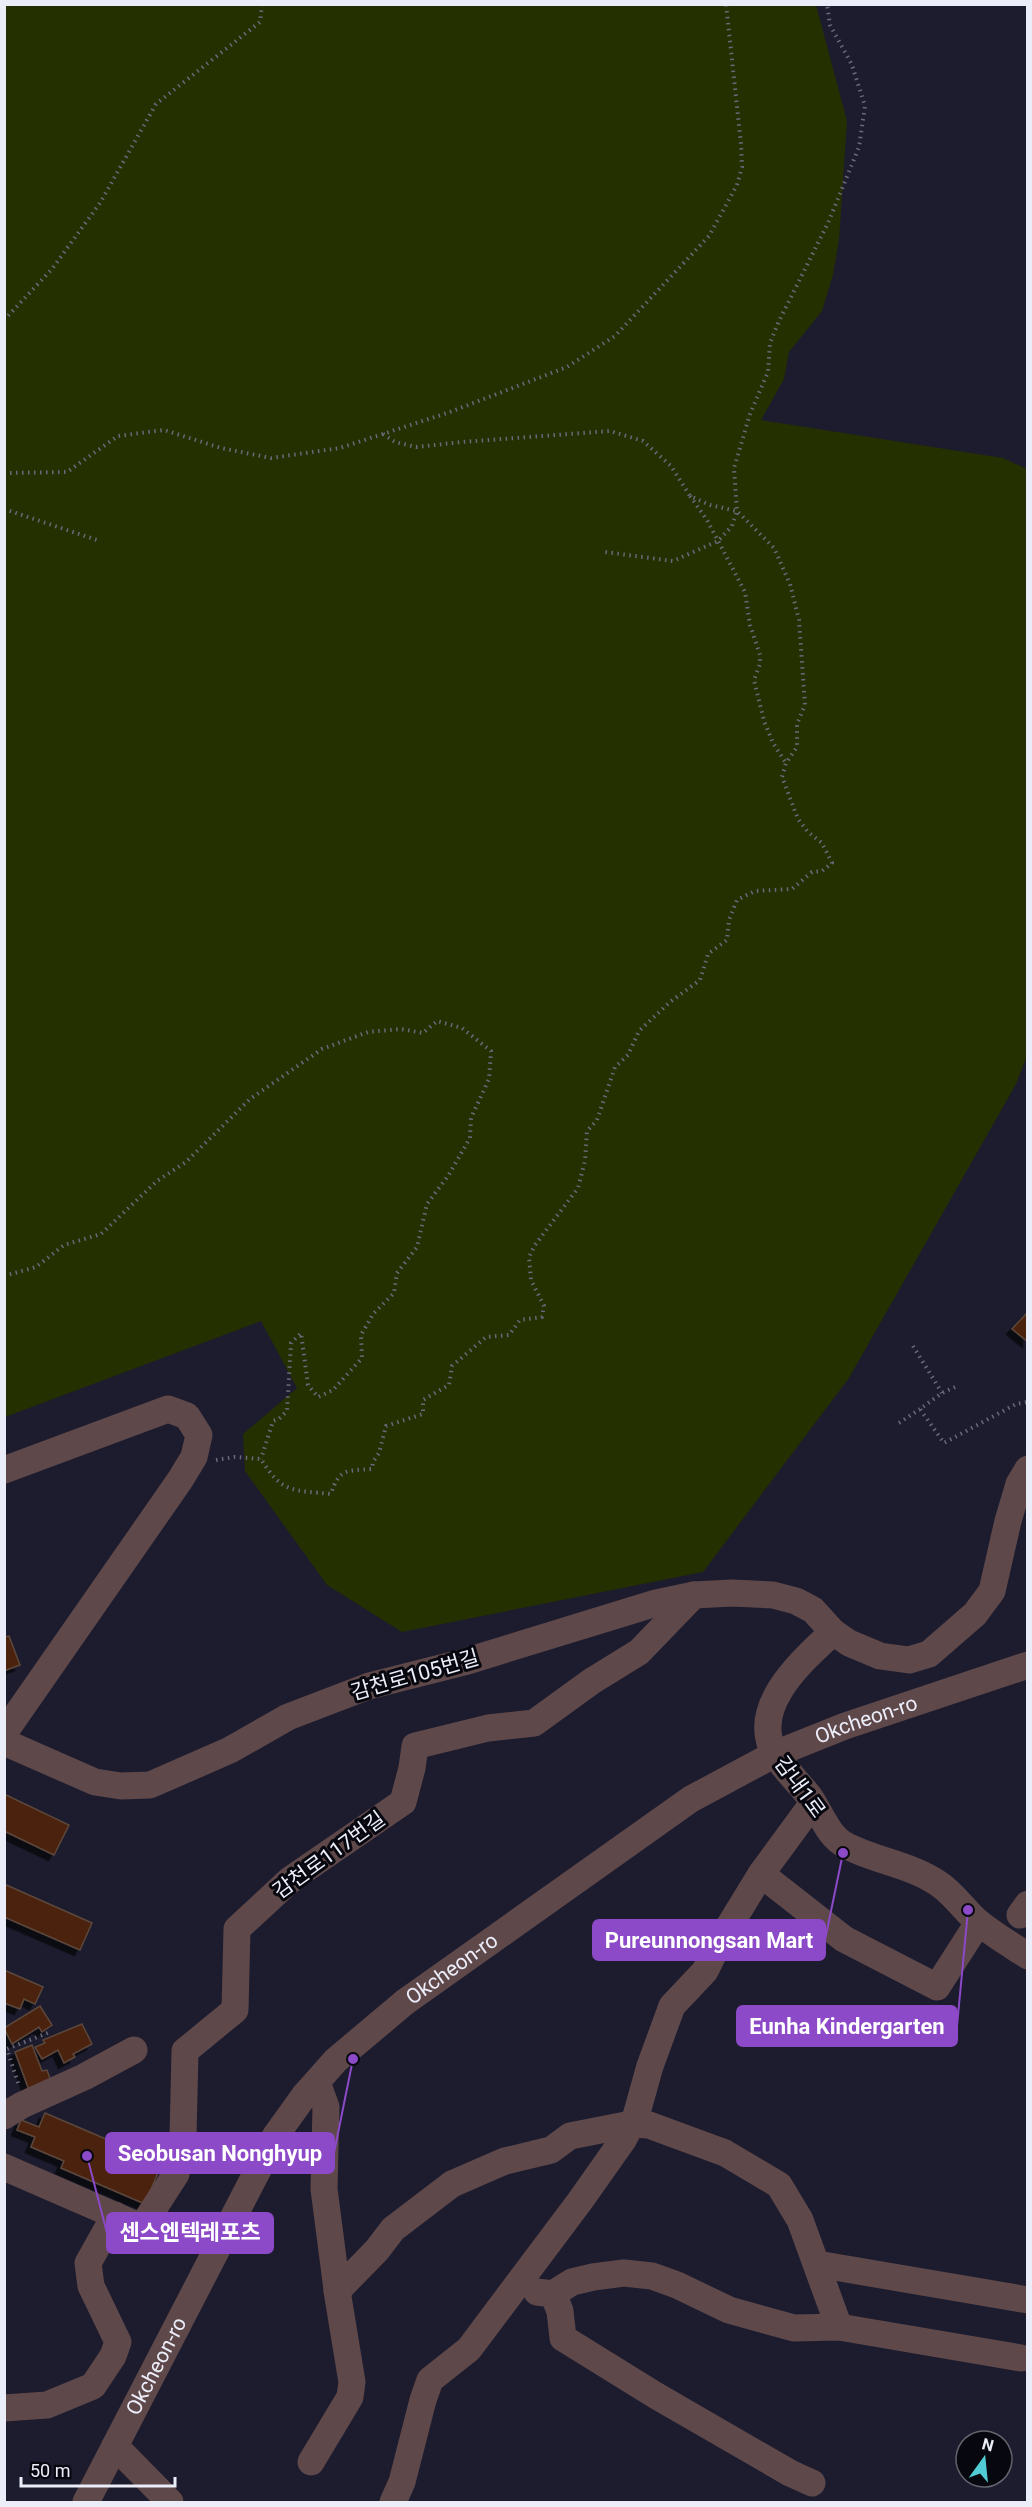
<svg xmlns="http://www.w3.org/2000/svg" width="1032" height="2507" viewBox="0 0 1032 2507" font-family="Roboto,'Noto Sans KR',sans-serif">
	<defs>
		<filter id="shadow"><feDropShadow dx="-5.5" dy="5.5" stdDeviation="0" flood-color="#0009"/></filter>
	</defs>
	<rect width="100%" height="100%" fill="#1c1c2e"/>
	<!-- green -->
	<path fill="#253000" d="M5,4l811,1 31,116 -8,119 -6,35 -11,36 -33,41 -5,27 -23,41 242,38 24,11v587l-11,28 -167,294 -146,194 -301,60 -75,-47 -82,-114 -2,-37 54,-46 -36,-67 -256,96z"/>
	<!-- building -->
	<path fill="#4c220b" stroke="#5c473c" stroke-width="1.5" filter="url(#shadow)" d="M1028,1312v30l-16,-13z
		M9,1636l11,29 -16,6v-34z
		M4,1794l65,31 -15,30 -50,-24z
		M4,1884l88,39 -12,27 -76,-33z
		M4,1970l39,17 -8,17 -11,-5 -4,10 -16,-6z
		M40,2006l12,19 -10,7 -3,-5 -27,17 -8,-16z
		M82,2024l10,20 -19,10 2,3 -11,6 -6,-13 -16,9 -7,-12 10,-4 -2,-3z
		M32,2045l10,26 5,-1 4,11 -22,9 -14,-38z
		M45,2113l117,50 -17,41 -84,-36 3,-7 -33,-14 4,-10 -18,-7 4,-10 18,7z"/>
	<g fill="none" stroke-linecap="round" stroke-linejoin="round">
		<!-- path -->
		<path stroke="#696979" stroke-width="4" stroke-dasharray="1.5 4.5" stroke-linecap="butt" d="M4,320l48,-51 48,-66 56,-99 104,-82 2,-18
			M383,434l12,8 21,5 46,-5 148,-11 33,10 28,25 19,30 20,9 27,6 -5,15 -14,15 -45,20 -68,-9
			M4,473l63,-1 51,-36 46,-6 57,18 50,10 69,-10 110,-36 117,-45 48,-31 94,-100 28,-51 5,-18 -1,-23 -15,-140
			M690,496l17,24 38,72 5,33 10,30v9l-6,16 10,41 9,22 13,20
			M4,509l93,31
			M4,1276l32,-9 28,-22 37,-11 56,-53 29,-19 64,-63 72,-50 46,-17 33,-3 22,4 14,-12 25,7 29,23 -2,28 -18,39 -1,20 -22,38 -21,28 -10,43 -20,26 -3,20 -21,21 -12,21 1,23 -29,32 -15,7 -10,-12 -7,-52 -10,10 -4,68 -8,8 -6,2 -12,38
			M913,1346l29,47
			M955,1387l-13,6 -22,16 24,34 72,-39 12,-2
			M899,1423l21,-14
			M216,1460l19,-3 26,2c21,35 33,31 70,35 8,-26 16,-23 41,-25l1,-7 6,-9 7,-27 37,-12v-14l26,-15 3,-19 34,-29 23,-2 11,-15 22,-3 2,-11 -13,-26 -2,-23 6,-12 43,-57 7,-27 2,-30 10,-11 18,-53 13,-12 11,-24 31,-29 30,-22 8,-26 19,-14 2,-20 8,-20 18,-9 37,-2 20,-17 10,-1 10,-8 -10,-20 -14,-11 -10,-13 -16,-42 4,-14 11,-16v-23l8,-19 -6,-85 -9,-36 -16,-36 -37,-37 -3,-43 16,-54 18,-42 2,-29 9,-22 49,-98 31,-76 6,-41 -13,-41 -22,-40 -3,-21
			M18,2083l-11,-34 43,-17"/>
		<!-- minor -->
		<g stroke="#5f484a" stroke-width="27">
			<path d="M1028,1469l-9,15 -11,37 -16,70 -17,23 -46,40 -20,6 -29,-4 -31,-13 -16,-11c-30,28 -85,75 -58,122 10,16 23,28 34,42 12,17 19,41 38,50 29,15 65,19 92,38 15,10 26,27 39,38 16,13 33,23 50,34"/>
			<path d="M4,1470l164,-61 19,7 12,19 -5,22 -14,23 -176,253"/>
			<path d="M4,1742l91,40 26,4 29,-1 80,-35 58,-33 81,-31 95,-24 192,-59 38,-8 38,-2 41,2 23,6 17,9 20,22"/>
			<path d="M813,1803l-52,71 83,65 93,48 41,-64"/>
			<path d="M1020,1915l8,-11"/>
			<path d="M4,2116l18,-11 62,-28 50,-27"/>
			<path d="M4,2167l133,58 8,-3 31,-48 7,-37 2,-86 50,-41 2,-81 54,-50 112,-77 9,-34 3,-22 73,-18 46,-5 58,-42 47,-29 55,-57"/>
			<path d="M817,2264l211,36"/>
			<path d="M337,2291l40,-41 16,-21 59,-45 53,-23 46,-11 19,-14 61,-12 18,1 76,28 54,32 21,35 39,107"/>
			<path d="M537,2292l16,2 7,17 3,27 92,57 135,78 22,10"/>
			<path d="M553,2294l19,-12 21,-5 31,-4 28,3 25,9 52,25 65,18 45,-1 182,31"/>
			<path d="M4,2408l43,-3 46,-19 20,-30 5,-14 -27,-56 -3,-23 27,-48"/>
			<path d="M115,2446l55,56"/>
			<path d="M311,2462l39,-65 2,-15 -14,-85 -14,-108 2,-82 -9,-25"/>
			<path id="s1" d="M86,2502l190,-367 28,-39 32,-36 69,-58 286,-203 84,-45 70,-28 183,-61"/>
			<path d="M393,2502l9,-20 21,-82 7,-20 39,-31 111,-148 43,-61 13,-24 14,-50 22,-60 33,-35 15,-30 41,-67"/>
		</g>
	</g>
	<g text-anchor="middle" stroke-width="6" stroke-linejoin="round" paint-order="stroke">
		<!-- street labels -->
		<g font-size="21" fill="#ebedf9" stroke="#07080f">
			<text transform="translate(415 1675) rotate(-16)" y="7">감천로105번길</text>
			<text dy="7" stroke="none"><textPath href="#s1" startOffset="1143">Okcheon-ro</textPath></text>
			<text transform="translate(800 1787) rotate(54)" y="7">감내1로</text>
			<text transform="translate(329 1855) rotate(-36)" y="7">감천로117번길</text>
			<text dy="7" stroke="none"><textPath href="#s1" startOffset="657">Okcheon-ro</textPath></text>
			<text dy="7" stroke="none"><textPath href="#s1" startOffset="153">Okcheon-ro</textPath></text>
		</g>
	</g>
	<!-- callouts -->
	<path fill="none" stroke="#8c49c8" stroke-width="2" d="M843 1853L825 1940M968 1910L957 2026M353 2059L334 2153M87 2156L107 2233"/>
	<g fill="#8c49c8" stroke="#07080f" stroke-width="2">
		<circle cx="843" cy="1853" r="6"/>
		<circle cx="968" cy="1910" r="6"/>
		<circle cx="353" cy="2059" r="6"/>
		<circle cx="87" cy="2156" r="6"/>
	</g>
	<g fill="#8c49c8" stroke="#8c49c8" stroke-width="2">
		<rect x="593" y="1920" width="232" height="40" rx="6"/>
		<rect x="737" y="2006" width="220" height="40" rx="6"/>
		<rect x="106" y="2133" width="228" height="40" rx="6"/>
		<rect x="107" y="2213" width="166" height="40" rx="6"/>
	</g>
	<g font-size="22" text-anchor="middle" font-weight="bold" fill="#fff">
		<text x="709" y="1948">Pureunnongsan Mart</text>
		<text x="847" y="2034">Eunha Kindergarten</text>
		<text x="220" y="2161">Seobusan Nonghyup</text>
		<text x="190" y="2240">센스엔텍레포츠</text>
	</g>
	<!-- border -->
	<rect width="1032" height="2507" fill="none" stroke="#ebedf9" stroke-width="12"/>
	<!-- north arrow -->
	<g transform="translate(984 2459) rotate(15)"><circle r="28" fill="#07080f" stroke="#62646d" stroke-width="1.5"/>
	<path d="M0-4.5L10 22L0 15L-10 22Z" fill="#51ccd5"/>
	<text y="-9" font-size="16" font-weight="bold" text-anchor="middle" fill="#ebedf9">N</text>
	</g>
	<!-- scale -->
	<path d="M21 2477v9h154v-9" fill="none" stroke="#ebedf9" stroke-width="3"/>
	<text x="30" y="2477" font-size="18" fill="#ebedf9" stroke="#07080f" stroke-width="4.5" paint-order="stroke">50 m</text>
</svg>
